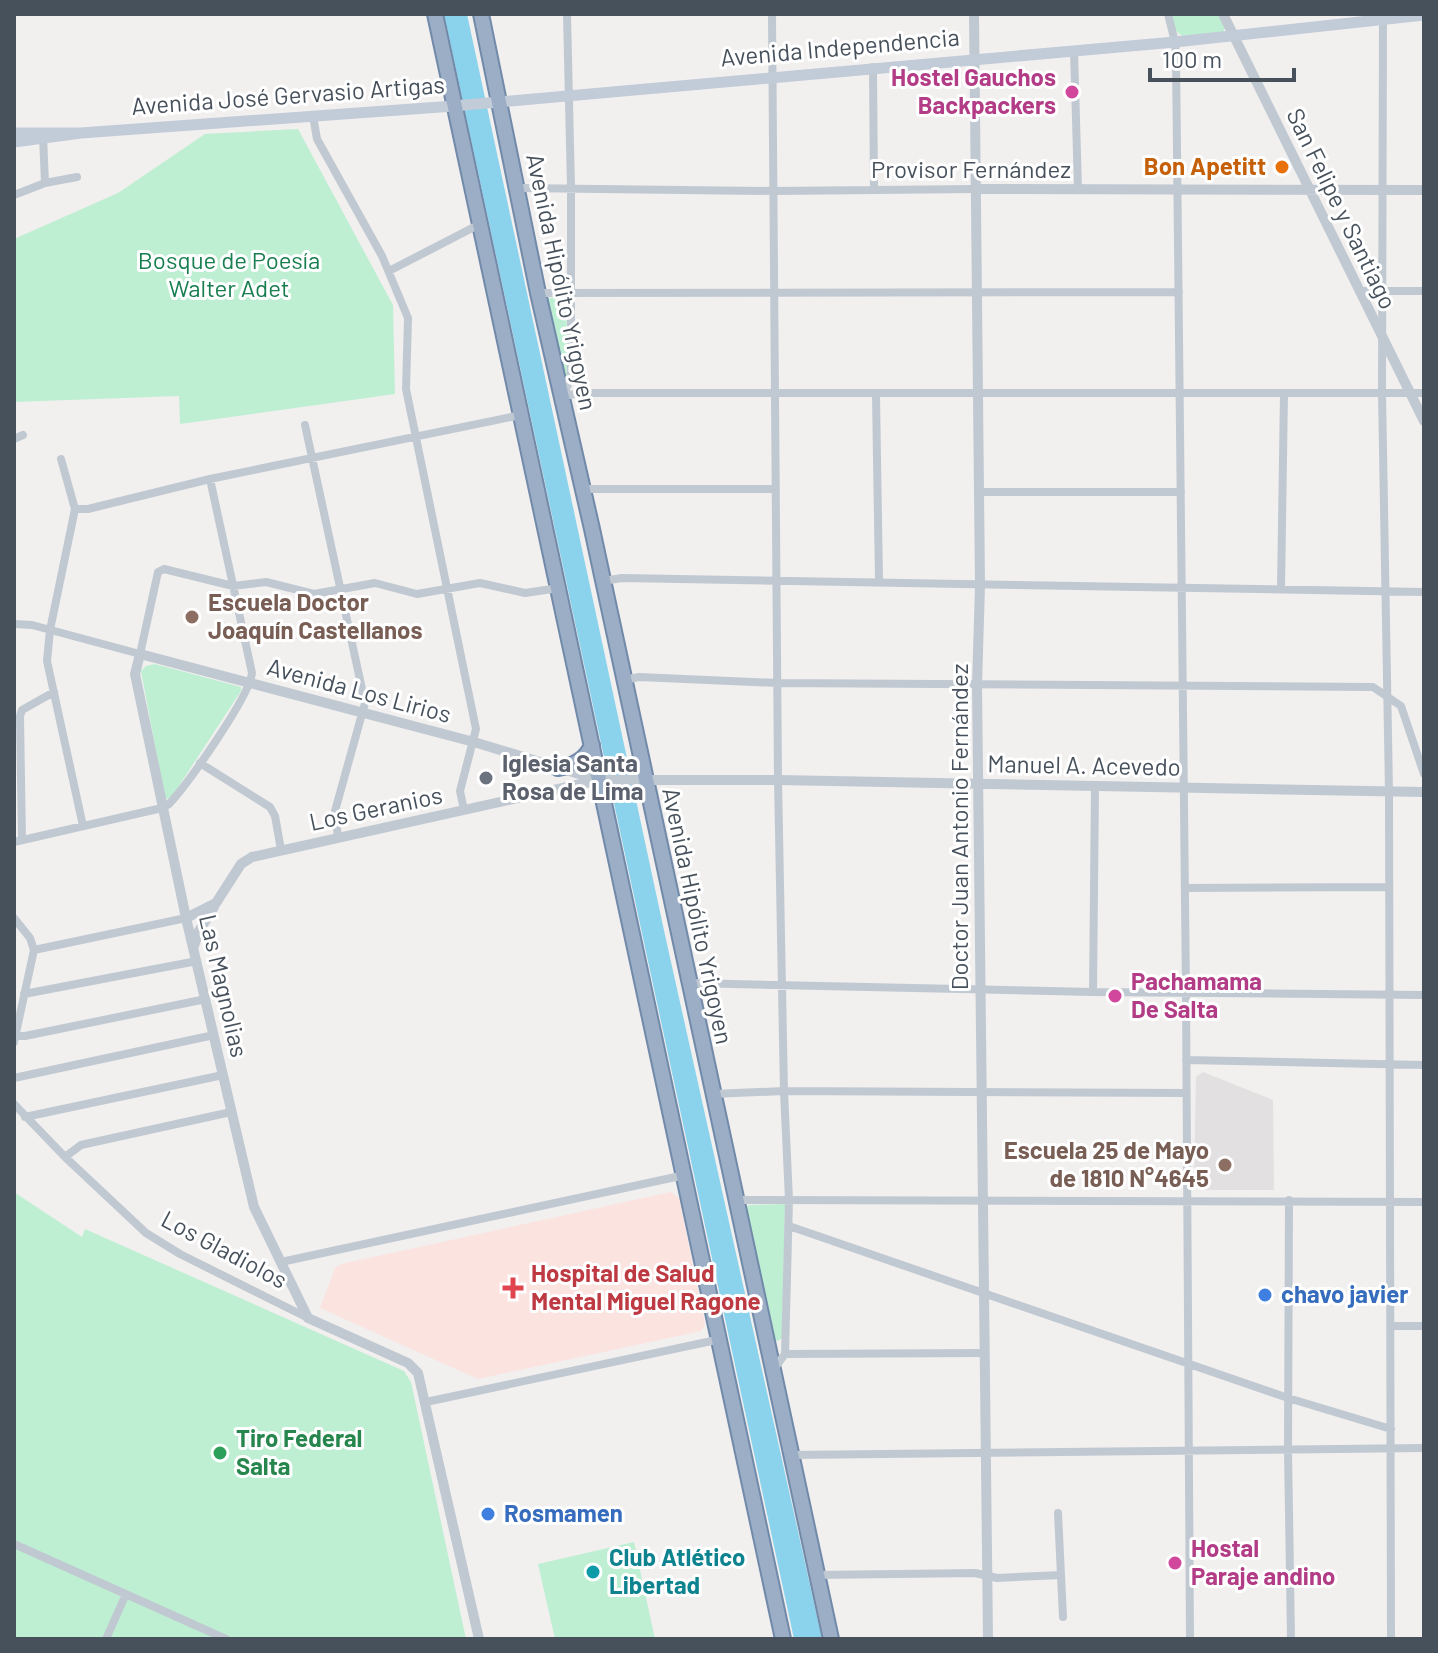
<svg xmlns="http://www.w3.org/2000/svg" width="1438" height="1653" viewBox="0 0 1438 1653" font-family="Barlow,sans-serif">
	<rect width="100%" height="100%" fill="#f2efef"/>
	<!-- education -->
	<path fill="#e3e0e1" d="M1203,1072l70,28 1,90h-74l-6,-7 2,-106z"/>
	<!-- medical -->
	<path fill="#fbe3e0" d="M671,1192l8,6 26,126 -4,7 -223,48 -158,-71 15,-40 6,-4z"/>
	<!-- green -->
	<path fill="#beefd3" d="M1171,14h49l6,12 -3,6 -41,4 -7,-6z
		M298,129l95,176 2,89 -215,30 -1,-28 -165,6v-163l104,-46 87,-59z
		M559,296l7,2 2,76 -4,11 -19,-86z
		M155,664l86,23v4l-70,107 -6,1 -24,-128 5,-5z
		M14,1192l68,45 3,-8 319,142 7,11 55,257h-452z
		M785,1204l-3,134 -4,3 -4,-1 -31,-130 6,-5z
		M634,1542l21,97h-100l-17,-75z"/>
	<!-- water -->
	<path fill="#8bd3ec" d="M444,14h23l198,921 157,704h-28z"/>
	<g fill="none" stroke-linecap="round" stroke-linejoin="round">
		<!-- trunk casing -->
		<g stroke="#728aa9" stroke-width="18">
			<path id="trunk" d="M435,14l348,1625
				M481,14l57,279 54,236 239,1110
				M558,768c15,-2 28,-8 34,-23"/>
		</g>
		<!-- minor -->
		<path stroke="#c0c9d1" stroke-width="8" d="M772,14l6,766 6,311 5,109 -4,154 -12,16
			M1168,14l7,28 1,14 10,937 4,646
			M1380,14l3,5 -1,374 7,399 2,847
			M1074,50l4,139
			M873,67l1,123
			M313,116l4,23 65,117 26,62 -2,71 70,340 -16,62 4,19
			M43,136l2,47
			M518,188l256,3 202,-2
			M14,195l31,-12 32,-6
			M389,271l91,-47
			M1359,291h65
			M538,293l641,-1
			M563,395l8,-17v-190l-4,-174
			M876,395l3,186
			M563,396l18,-3h843
			M305,425l60,278 -30,108 3,26
			M14,439l9,-4
			M61,459l14,50 -25,121 -3,31 36,165
			M583,489h193
			M979,492h202
			M75,509h13l122,-30 311,-64
			M603,581l19,-3 802,14
			M1281,589l3,-196
			M14,624l18,1 108,29 18,-82 6,-3 69,17 33,-4 48,12 61,-11 42,11 63,-11 45,10 34,-5
			M624,680l15,-3 138,6 596,4 28,19 23,68
			M200,763l70,44 5,9 6,34
			M22,840l-2,-124 2,-6 32,-18
			M14,842l148,-34 7,-4c18,-19 81,-108 83,-131l-42,-194
			M1185,888l204,-1
			M14,918l16,20 4,12 -20,92
			M34,950l152,-32
			M689,983l404,9 331,3
			M1093,992l2,-205
			M24,994l173,-33
			M15,1036h10l181,-37
			M1186,1060l238,5
			M14,1078l200,-43
			M712,1094l72,-3 402,2
			M14,1104l51,53 81,76 34,21 128,64
			M25,1117l198,-42
			M65,1157l16,-12 150,-33
			M736,1200l688,2
			M1289,1200l-1,250 3,189
			M789,1226l499,172 103,31
			M281,1262l404,-87
			M1391,1326h33
			M785,1354l200,-1
			M426,1402l295,-63
			M791,1455l633,-7
			M1058,1513l5,104
			M14,1544l212,95
			M817,1575l158,-2 22,5 64,-3
			M106,1639l20,-45"/>
		<!-- tertiary -->
		<path stroke="#c0c9d1" stroke-width="10" d="M974,14l6,572 -3,99 11,954
			M1223,14l201,407
			M976,189l448,1
			M186,918l30,-15 25,-39 11,-7 347,-77h179l646,12
			M194,946l5,-15 15,-24
			M479,1639l-61,-266 -10,-10 -100,-45 -54,-111 -68,-289 -51,-244 5,-20 334,88 125,38"/>
		<!-- secondary -->
		<path stroke="#c2cbd8" stroke-width="11" d="M14,133h67l-67,9
			M81,133l373,-27 721,-64 249,-27"/>
		<!-- trunk -->
		<use href="#trunk" stroke="#9baec6" stroke-width="14"/>
	</g>
	<!-- markers -->
	<g fill="#d1479c" stroke="#fff" stroke-width="3">
		<circle cx="1072" cy="92" r="8"/>
		<circle cx="1115" cy="996" r="8"/>
		<circle cx="1175" cy="1563" r="8"/>
	</g>
	<circle fill="#e8710a" stroke="#fff" stroke-width="3" cx="1282" cy="167" r="8"/>
	<g fill="#8d6e63" stroke="#fff" stroke-width="3">
		<circle cx="192" cy="617" r="8"/>
		<circle cx="1225" cy="1165" r="8"/>
	</g>
	<circle fill="#6b7280" stroke="#fff" stroke-width="3" cx="486" cy="778" r="8"/>
	<path fill="#e0444e" stroke="#fff" stroke-width="3" d="M509 1276h8v8h8v8h-8v8h-8v-8h-8v-8h8z"/>
	<g fill="#3f7fe0" stroke="#fff" stroke-width="3">
		<circle cx="1265" cy="1295" r="8"/>
		<circle cx="488" cy="1514" r="8"/>
	</g>
	<circle fill="#2e9e5b" stroke="#fff" stroke-width="3" cx="220" cy="1453" r="8"/>
	<circle fill="#0f9aa8" stroke="#fff" stroke-width="3" cx="593" cy="1572" r="8"/>
	<g text-anchor="middle" stroke-width="6" stroke-linejoin="round" paint-order="stroke">
		<!-- street labels -->
		<g font-size="24" fill="#47515c" stroke="#fff">
			<text transform="translate(840 48) rotate(-5)" y="8">Avenida Independencia</text>
			<text transform="translate(288 96) rotate(-4)" y="8">Avenida José Gervasio Artigas</text>
			<text x="971" y="178">Provisor Fernández</text>
			<text transform="translate(1341 209) rotate(64)" y="8">San Felipe y Santiago</text>
			<text transform="translate(561 282) rotate(78)" y="8">Avenida Hipólito Yrigoyen</text>
			<text transform="translate(359 691) rotate(15)" y="8">Avenida Los Lirios</text>
			<text transform="translate(1084 766) rotate(1)" y="8">Manuel A. Acevedo</text>
			<text transform="translate(376 809) rotate(-12)" y="8">Los Geranios</text>
			<text transform="translate(960 827) rotate(-90)" y="8">Doctor Juan Antonio Fernández</text>
			<text transform="translate(697 916) rotate(78)" y="8">Avenida Hipólito Yrigoyen</text>
			<text transform="translate(223 986) rotate(77)" y="8">Las Magnolias</text>
			<text transform="translate(224 1250) rotate(28)" y="8">Los Gladiolos</text>
		</g>
		<!-- hotel labels -->
		<g font-size="24" font-weight="bold" fill="#b23c85" stroke="#fff" text-anchor="start">
			<text x="1056" y="86" text-anchor="end">Hostel Gauchos<tspan x="1056" dy="28">Backpackers</tspan></text>
			<text x="1131" y="990">Pachamama<tspan x="1131" dy="28">De Salta</tspan></text>
			<text x="1191" y="1557">Hostal<tspan x="1191" dy="28">Paraje andino</tspan></text>
		</g>
		<!-- food labels -->
		<g font-size="24" font-weight="bold" fill="#c56008" stroke="#fff" text-anchor="end">
			<text x="1266" y="175">Bon Apetitt</text>
		</g>
		<!-- park labels -->
		<g font-size="24" fill="#177e4f" stroke="#fff">
			<text x="229" y="269">Bosque de Poesía<tspan x="229" dy="28">Walter Adet</tspan></text>
		</g>
		<!-- education labels -->
		<g font-size="24" font-weight="bold" fill="#785e54" stroke="#fff" text-anchor="start">
			<text x="208" y="611">Escuela Doctor<tspan x="208" dy="28">Joaquín Castellanos</tspan></text>
			<text x="1209" y="1159" text-anchor="end">Escuela 25 de Mayo<tspan x="1209" dy="28">de 1810 N°4645</tspan></text>
		</g>
		<!-- worship labels -->
		<g font-size="24" font-weight="bold" fill="#5b616d" stroke="#fff" text-anchor="start">
			<text x="502" y="772">Iglesia Santa<tspan x="502" dy="28">Rosa de Lima</tspan></text>
		</g>
		<!-- health labels -->
		<g font-size="24" font-weight="bold" fill="#be3a42" stroke="#fff" text-anchor="start">
			<text x="531" y="1282">Hospital de Salud<tspan x="531" dy="28">Mental Miguel Ragone</tspan></text>
		</g>
		<!-- shop labels -->
		<g font-size="24" font-weight="bold" fill="#366cbe" stroke="#fff" text-anchor="start">
			<text x="1281" y="1303">chavo javier</text>
			<text x="504" y="1522">Rosmamen</text>
		</g>
		<!-- leisure labels -->
		<g font-size="24" font-weight="bold" fill="#27864d" stroke="#fff" text-anchor="start">
			<text x="236" y="1447">Tiro Federal<tspan x="236" dy="28">Salta</tspan></text>
		</g>
		<!-- culture labels -->
		<g font-size="24" font-weight="bold" fill="#0d838f" stroke="#fff" text-anchor="start">
			<text x="609" y="1566">Club Atlético<tspan x="609" dy="28">Libertad</tspan></text>
		</g>
	</g>
	<!-- border -->
	<rect width="1438" height="1653" fill="none" stroke="#47515c" stroke-width="32"/>
	<!-- scale -->
	<path d="M1150 68v12h144v-12" fill="none" stroke="#47515c" stroke-width="4"/>
	<text x="1162" y="68" font-size="24" fill="#47515c" stroke="#ffffff" stroke-width="6" paint-order="stroke">100 m</text>
</svg>
